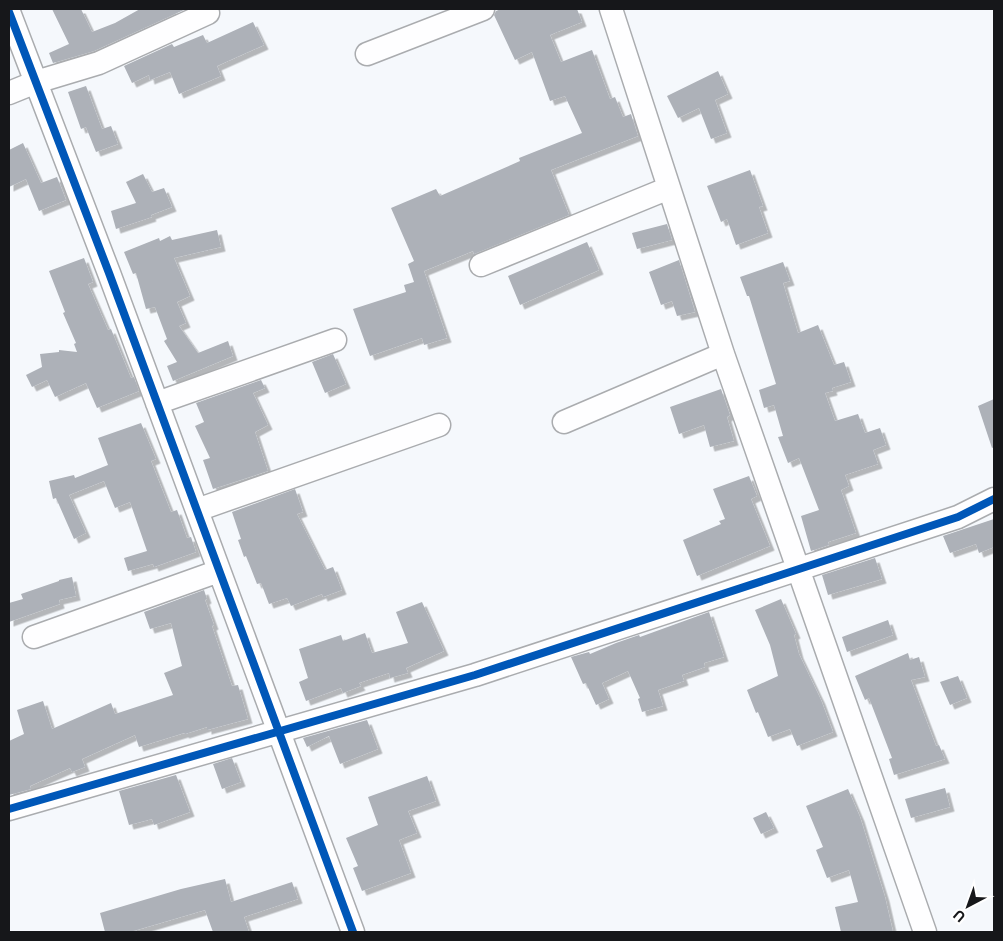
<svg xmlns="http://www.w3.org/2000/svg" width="1003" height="941" viewBox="0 0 1003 941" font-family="Inter,sans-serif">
	<defs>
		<filter id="shadow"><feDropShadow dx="4.5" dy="4.5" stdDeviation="0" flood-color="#0004"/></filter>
	</defs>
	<rect width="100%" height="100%" fill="#f5f8fc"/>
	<!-- building -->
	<path fill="#adb1b8" filter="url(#shadow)" d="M52,9h29l11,23 23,-9 25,-14h46l-92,42 -41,12 -4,-10 20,-9z
		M501,9h76l5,13 -32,13 11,27 31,-12 18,49 5,-2 8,20 8,-3 7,22 -87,34 18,45 -95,39 -1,-3 -49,20 23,67 -23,7 -2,-7 -52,18 -17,-47 53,-17 -2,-7 10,-3 -6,-18 6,-3 -23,-53 45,-19 4,7 80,-35 -1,-3 63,-25 -17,-37 -15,5 -18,-49 -17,8 -21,-45 2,-4z
		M253,22l11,23 -47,21 4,10 -42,18 -9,-22 -20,8 -1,-5 -17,8 -8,-17 48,-22 2,3 29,-12 4,8z
		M718,71l10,23 -13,6 12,33 -16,6 -12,-31 -21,10 -11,-22z
		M86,86l16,43 9,-3 7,18 -22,8 -10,-25 -5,2 -13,-37z
		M23,143l18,40 16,-6 9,23 -27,11 -13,-32 -17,8v-37z
		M750,170l13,36 -4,1 9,26 -32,12 -9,-26 -6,3 -14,-36z
		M143,174l9,18 12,-4 8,19 -21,8 1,2 -36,12 -5,-18 25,-8 -10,-21z
		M667,224l5,16 -35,9 -5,-16z
		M217,230l4,17 -47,11 16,38 -13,6 9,21 -7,3 19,27 30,-12 5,15 -60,25 -6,-15 10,-4 -13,-21 3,-2 -12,-32 -9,2 -10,-36 -3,1 -9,-22 35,-14 1,3 10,-5 2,4z
		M587,242l12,28 -79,35 -12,-29z
		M84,258l9,24 -5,2 20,46 3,-1 20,49 3,-1 5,14 -42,17 -11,-25 -31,14 -8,-17 -15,7 -6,-12 16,-8 -2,-13 19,-2v-2l18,2 -3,-8 2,-1 -13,-30 2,-1 -16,-41z
		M679,260l16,52 -18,4 -5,-15 -11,4 -12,-33z
		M783,262l7,19 -7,2 15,50 20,-8 16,40 10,-3 7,20 -19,6 1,3 -8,2 10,28 23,-7 7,19 15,-5 6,17 -13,5 5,14 -33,11 4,11 -8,4 15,43 -28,9 1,3 -18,6 -10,-35 18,-6 -20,-52 -11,5 -10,-26 5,-1 -9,-31 -10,3 -5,-18 17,-6 -27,-88h-2l-7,-19z
		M333,354l13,30 -21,9 -13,-31z
		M261,380l4,8 -12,5 15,32 -13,7 13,39 -55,18 -10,-29 7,-2 -15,-32 9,-4 -8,-19z
		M721,389l9,26 -3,2 7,24 -24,6 -6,-22 -25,9 -9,-27z
		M994,399v48l-2,1 -14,-42z
		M141,423l15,36 -5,2 20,51 6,-2 10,28 4,-1 5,15 -42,15 -1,-3 -25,7 -4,-13 23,-7 -17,-49 -15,6 -11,-27 -35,14 17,38 -12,6 -18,-41 -3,1 -4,-18 25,-6 1,3 33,-13 -10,-27z
		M749,476l8,20 -6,3 19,47 -73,30 -14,-36 38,-16 -2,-3 6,-2 -12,-30z
		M295,489l8,23 -6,2 28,56 8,-3 9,23 -19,7 -1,-3 -31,12 -4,-8 -18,6 -8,-21 -4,1 -11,-28 -2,1 -6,-17 3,-1 -9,-27z
		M994,519v28l-15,6 -3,-9 -26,9 -7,-17z
		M875,558l7,21 -54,16 -6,-20z
		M72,577l4,19 -17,4 1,4 -51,18v-19l14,-4 -2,-5 38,-13v-1z
		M204,590l3,9 -2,1 9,25 -2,1 20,60 6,-1 10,34 -41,11v-3l-22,7 -1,-1 -45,14 -4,-12 -53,24 3,8 -13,5 -2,-4 -40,18 1,3 -22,6v-54l15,-7 -7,-24 26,-9 9,28 59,-26 4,11 58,-19 -9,-22 18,-7 -11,-43 -21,6 -6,-17z
		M781,599l15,35 -2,1 5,19 22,46 12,32 -36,14 -7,-17 -22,8 -10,-25 -2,1 -9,-23 31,-14 -8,-31 -15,-35z
		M422,602l22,49 -38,17 2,5 -18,5 -1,-5 -30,10 2,3 -18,7 -2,-5 -35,13 -7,-19 9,-4 -9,-29 42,-14 2,6 22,-8 7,20 36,-10 -12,-31z
		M709,612l15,45 -20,6 1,4 -23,8 2,6 -26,9 5,16 -21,6 -4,-13 2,-1 -12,-27 -26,12 7,16 -13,6 -10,-22 -3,1 -12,-27 18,-5 1,2 26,-11 23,-8 1,2z
		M888,620l5,15 -46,17 -5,-15z
		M908,653l2,7 9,-3 6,20 -14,3 25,66 3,-1 6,14 -51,16 -5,-16 3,-1 -23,-60 -4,2 -10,-24z
		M958,676l9,22 -17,7 -10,-23z
		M367,720l11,29 -38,15 -11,-28 -22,11 -4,-9z
		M232,758l9,24 -19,7 -9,-25z
		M176,775l14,37 -36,13 -2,-6 -23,6 -10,-34z
		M427,776l9,25 -28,10 9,22 -18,7 12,33 -49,18 -9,-23 5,-2 -12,-28 32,-13 -10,-28z
		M945,788l5,19 -39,11 -6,-19z
		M848,789l12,28 25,80 8,35h-52l-6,-25 23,-5 -9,-32 -22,8 -11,-28 7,-3 -17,-41z
		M766,812l8,16 -13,6 -8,-16z
		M225,879l6,23 61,-20 6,17 -54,18 5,15h-36l-8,-22 -75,22h-25l-5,-19 81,-24z"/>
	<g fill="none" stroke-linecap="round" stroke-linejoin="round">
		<!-- minor casing -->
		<g stroke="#aaacaf" stroke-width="25">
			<path id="minor" d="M611,9l112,345 202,578
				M9,12l100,261 244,659
				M367,54l116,-45
				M9,93l27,-11 63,-19 109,-50 -2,-4
				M481,265l188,-77
				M157,403l178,-63
				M564,422l159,-68
				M197,510l242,-85
				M34,637l185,-66
				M9,809l466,-134 483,-158 36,-18"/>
		</g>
		<!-- minor -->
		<use href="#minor" stroke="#fefeff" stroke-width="22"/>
		<!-- cycleway casing -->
		<g stroke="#fff" stroke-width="11">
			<path id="cycleway" d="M9,12l100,261 244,659
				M9,809l466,-134 483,-158 36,-18"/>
		</g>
		<!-- cycleway -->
		<use href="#cycleway" stroke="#0057b8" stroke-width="8"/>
	</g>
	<!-- border -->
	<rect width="1003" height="941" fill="none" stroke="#16171a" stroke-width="20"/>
	<!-- north arrow -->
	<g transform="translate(968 906) rotate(221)" stroke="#ffffff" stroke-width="4" paint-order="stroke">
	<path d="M0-4L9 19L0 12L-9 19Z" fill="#16171a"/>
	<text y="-8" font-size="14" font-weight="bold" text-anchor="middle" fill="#16171a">U</text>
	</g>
</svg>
